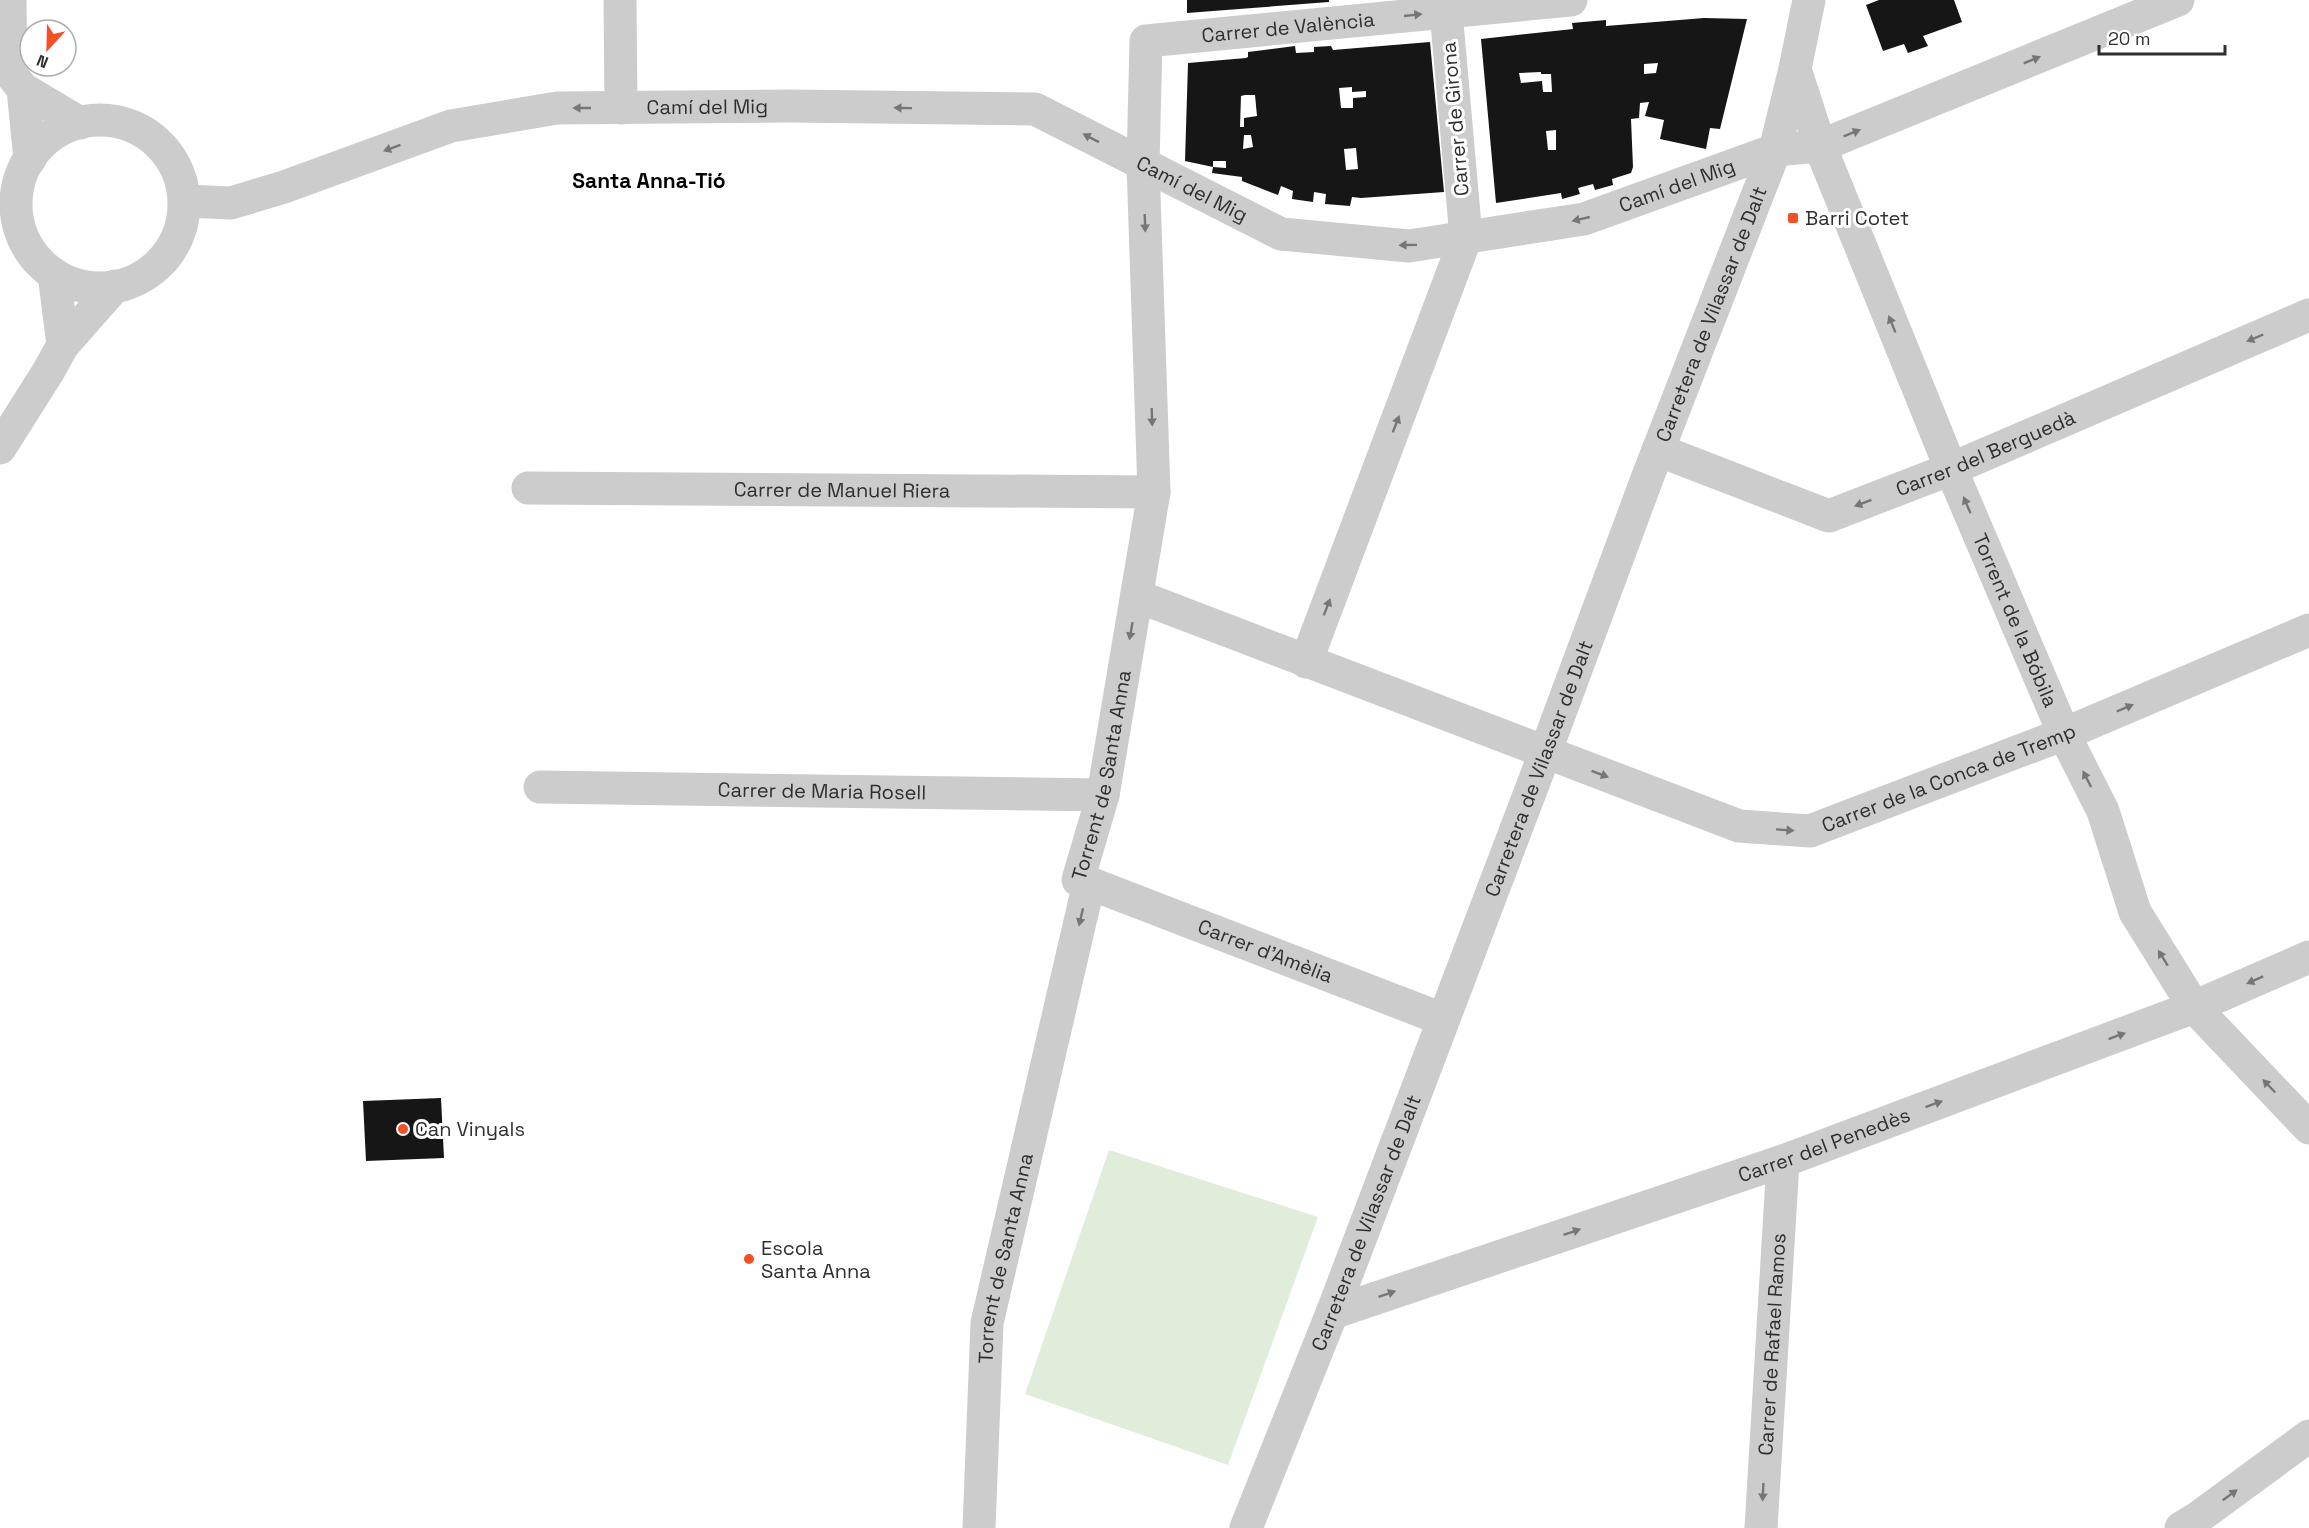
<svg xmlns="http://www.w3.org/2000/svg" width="2309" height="1528" viewBox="0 0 2309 1528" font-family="'Space Grotesk',sans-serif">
	<rect width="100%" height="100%" fill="#fff"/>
	<!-- green -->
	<path fill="#e0eddb" d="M1109,1150l209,67 -90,248 -203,-71z"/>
	<!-- building -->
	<path fill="#161616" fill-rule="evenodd" d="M1187,0h142v2l-142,11z
		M1879,0h75l8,22 -39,14 5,10 -20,7 -4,-9 -21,7 -17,-46z
		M1704,18l43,1 -27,110 -10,-1 -4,21 -46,-10 4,-19 -19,-4 4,-14 -9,1 -1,15 -8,1 2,48 -2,6 -19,6 1,6 -18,5 -2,-6 -15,4 2,6 -18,5 -1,-6 -65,10 -15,-164 92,-10 -1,-6 34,-3v6zM1658,63l-2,10 -12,1v-10zM1541,72v2h10l1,18h-9l-1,-11 -21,2 -2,-10zM1556,130v20h-8l-2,-19z
		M1430,42l14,150 -83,6 -9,-1 -2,9 -25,-2 1,-10 -12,-2 -1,10 -21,-3 1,-8 -12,-5 -3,9 -36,-14v-4l-30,-4 1,-6 13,1v-7h-13v6l-28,-6 3,-98 58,-5 2,-1v-5l47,-6 1,7 18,-1v-5l17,-1 2,4zM1352,87v5l14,-1v6l-13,1v10h-12l-2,-20zM1245,95h10l2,21 -13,2v9h-4l1,-31zM1244,135h7l2,12 -10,2zM1356,148l2,21 -12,1 -2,-21z
		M441,1098l3,60 -78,3 -3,-60z"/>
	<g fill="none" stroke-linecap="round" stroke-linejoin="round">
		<!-- minor -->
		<g stroke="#ccc" stroke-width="33">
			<path d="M10,0l1,74 12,15 57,34"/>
			<path d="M620,0l1,108"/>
			<path id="s1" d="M1795,69l25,77 131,323 113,265 39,77 32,101 59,95 115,121"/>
			<path d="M23,89l7,70"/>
			<circle cx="100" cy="204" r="84"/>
			<path id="s2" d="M185,201l46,2 53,-16 167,-61 106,-18 233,-2 245,3 246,125 128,12 175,-27 191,-69 45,-4 358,-146"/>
			<path d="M54,274l9,71"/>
			<path d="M0,448l48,-76 15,-27 52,-59"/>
			<path id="s3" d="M1658,450l171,66 122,-47 358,-154"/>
			<path id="s4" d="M528,488l626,4"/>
			<path id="s5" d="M1137,596l602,230 71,5 254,-97 245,-104"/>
			<path d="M1306,662l160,-425 -21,-237"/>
			<path id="s6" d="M540,787l563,8"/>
			<path id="s7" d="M1089,883l353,136"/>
			<path id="s8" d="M1332,1313l451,-152 411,-154 115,-50"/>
			<path id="s9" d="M979,1528l8,-205 102,-440 -11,-3 25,-85 51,-303 -11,-328 3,-123 425,-41"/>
			<path id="s10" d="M1761,1528l22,-367"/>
			<path d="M2181,1528l15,-9 113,-83"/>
		</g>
		<!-- tertiary -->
		<path stroke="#ccc" stroke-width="33" id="s11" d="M1246,1528l86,-215 213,-560 103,-277 127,-326 20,-81 14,-69"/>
	</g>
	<!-- one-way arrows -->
	<defs><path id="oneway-solid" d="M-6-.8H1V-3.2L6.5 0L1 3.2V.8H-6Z" transform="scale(1.5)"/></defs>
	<g fill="#767676">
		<use href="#oneway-solid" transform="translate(1413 15) rotate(-6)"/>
		<use href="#oneway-solid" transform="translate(2032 60) rotate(-22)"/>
		<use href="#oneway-solid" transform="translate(582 108) rotate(180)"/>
		<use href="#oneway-solid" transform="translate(903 108) rotate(-179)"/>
		<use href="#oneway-solid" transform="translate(1852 133) rotate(-22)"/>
		<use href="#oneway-solid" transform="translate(1091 138) rotate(-153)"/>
		<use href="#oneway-solid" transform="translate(392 148) rotate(160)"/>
		<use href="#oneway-solid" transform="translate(1581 219) rotate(167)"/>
		<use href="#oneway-solid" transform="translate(1145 223) rotate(88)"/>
		<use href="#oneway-solid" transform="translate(1408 245) rotate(179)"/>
		<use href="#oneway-solid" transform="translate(1892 324) rotate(-112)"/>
		<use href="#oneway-solid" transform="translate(2255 338) rotate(157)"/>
		<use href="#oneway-solid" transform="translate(1152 417) rotate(88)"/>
		<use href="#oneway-solid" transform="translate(1396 424) rotate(-69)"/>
		<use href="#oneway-solid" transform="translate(1863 503) rotate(159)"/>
		<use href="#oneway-solid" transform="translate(1967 505) rotate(-113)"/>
		<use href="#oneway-solid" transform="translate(1327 607) rotate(-69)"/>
		<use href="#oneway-solid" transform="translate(1131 631) rotate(100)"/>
		<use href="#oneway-solid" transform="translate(2125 708) rotate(-23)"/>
		<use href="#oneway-solid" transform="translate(1600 774) rotate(21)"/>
		<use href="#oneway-solid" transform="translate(2087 779) rotate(-117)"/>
		<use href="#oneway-solid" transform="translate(1785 830) rotate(4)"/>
		<use href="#oneway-solid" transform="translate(1081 917) rotate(103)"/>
		<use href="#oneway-solid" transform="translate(2163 958) rotate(-122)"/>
		<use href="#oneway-solid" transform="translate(2255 980) rotate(156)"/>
		<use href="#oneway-solid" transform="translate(2117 1036) rotate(-20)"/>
		<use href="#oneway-solid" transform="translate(2269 1086) rotate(-134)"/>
		<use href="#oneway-solid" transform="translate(1934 1104) rotate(-20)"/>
		<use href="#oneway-solid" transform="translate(1572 1232) rotate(-19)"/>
		<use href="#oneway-solid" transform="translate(1387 1294) rotate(-19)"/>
		<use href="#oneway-solid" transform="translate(1763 1492) rotate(93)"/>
		<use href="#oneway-solid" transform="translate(2230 1495) rotate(-36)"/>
	</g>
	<!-- markers -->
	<g fill="#f25125" stroke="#fff" stroke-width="2">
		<rect x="1787" y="212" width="12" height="12" rx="3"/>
		<circle cx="403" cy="1129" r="6"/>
		<circle cx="749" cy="1259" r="6"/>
	</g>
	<g text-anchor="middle" stroke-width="6" stroke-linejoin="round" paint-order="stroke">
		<!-- street labels -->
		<g font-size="20" fill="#2f2f2f" stroke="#fff">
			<text dy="7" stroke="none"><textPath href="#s9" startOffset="1658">Carrer de València</textPath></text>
			<text dy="7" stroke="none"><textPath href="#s2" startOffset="537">Camí del Mig</textPath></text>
			<text transform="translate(1455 119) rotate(-95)" y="7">Carrer de Girona</text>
			<text dy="7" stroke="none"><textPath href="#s2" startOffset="1545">Camí del Mig</textPath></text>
			<text dy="7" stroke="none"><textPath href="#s2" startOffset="1041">Camí del Mig</textPath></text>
			<text dy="7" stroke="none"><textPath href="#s11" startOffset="1300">Carretera de Vilassar de Dalt</textPath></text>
			<text dy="7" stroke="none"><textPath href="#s3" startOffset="352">Carrer del Berguedà</textPath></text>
			<text dy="7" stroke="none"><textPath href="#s4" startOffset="314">Carrer de Manuel Riera</textPath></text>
			<text dy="7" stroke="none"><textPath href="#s1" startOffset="594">Torrent de la Bóbila</textPath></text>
			<text dy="7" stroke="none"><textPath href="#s11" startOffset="814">Carretera de Vilassar de Dalt</textPath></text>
			<text dy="7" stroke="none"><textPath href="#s9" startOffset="776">Torrent de Santa Anna</textPath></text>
			<text dy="7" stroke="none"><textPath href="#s5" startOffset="864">Carrer de la Conca de Tremp</textPath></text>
			<text dy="7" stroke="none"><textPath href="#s6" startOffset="282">Carrer de Maria Rosell</textPath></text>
			<text dy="7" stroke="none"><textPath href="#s7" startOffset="189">Carrer d'Amèlia</textPath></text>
			<text dy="7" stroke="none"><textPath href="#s8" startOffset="520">Carrer del Penedès</textPath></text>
			<text dy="7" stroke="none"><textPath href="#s11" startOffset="328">Carretera de Vilassar de Dalt</textPath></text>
			<text dy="7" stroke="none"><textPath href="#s9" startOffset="272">Torrent de Santa Anna</textPath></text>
			<text dy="7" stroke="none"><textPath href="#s10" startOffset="184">Carrer de Rafael Ramos</textPath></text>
		</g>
		<!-- poi labels -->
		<g font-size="20" fill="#2f2f2f" stroke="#fff" text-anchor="start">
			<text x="1805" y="225">Barri Cotet</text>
			<text x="415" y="1136">Can Vinyals</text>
			<text x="761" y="1255">Escola<tspan x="761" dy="23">Santa Anna</tspan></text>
		</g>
		<!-- neighbourhood labels -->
		<g font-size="21" font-weight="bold" fill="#000" stroke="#fff">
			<text x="649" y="188">Santa Anna-Tió</text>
		</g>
	</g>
	<!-- north arrow -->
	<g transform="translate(48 48) rotate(202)"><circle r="28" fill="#ffffff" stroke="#acacac" stroke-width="1.5"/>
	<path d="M0-4.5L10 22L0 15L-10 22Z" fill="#f25125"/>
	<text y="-9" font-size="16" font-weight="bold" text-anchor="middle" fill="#2f2f2f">N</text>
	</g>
	<!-- scale -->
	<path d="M2099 45v9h126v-9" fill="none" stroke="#2f2f2f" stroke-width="3"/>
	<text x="2108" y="45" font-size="18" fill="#2f2f2f" stroke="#ffffff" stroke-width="4.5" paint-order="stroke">20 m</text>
</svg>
